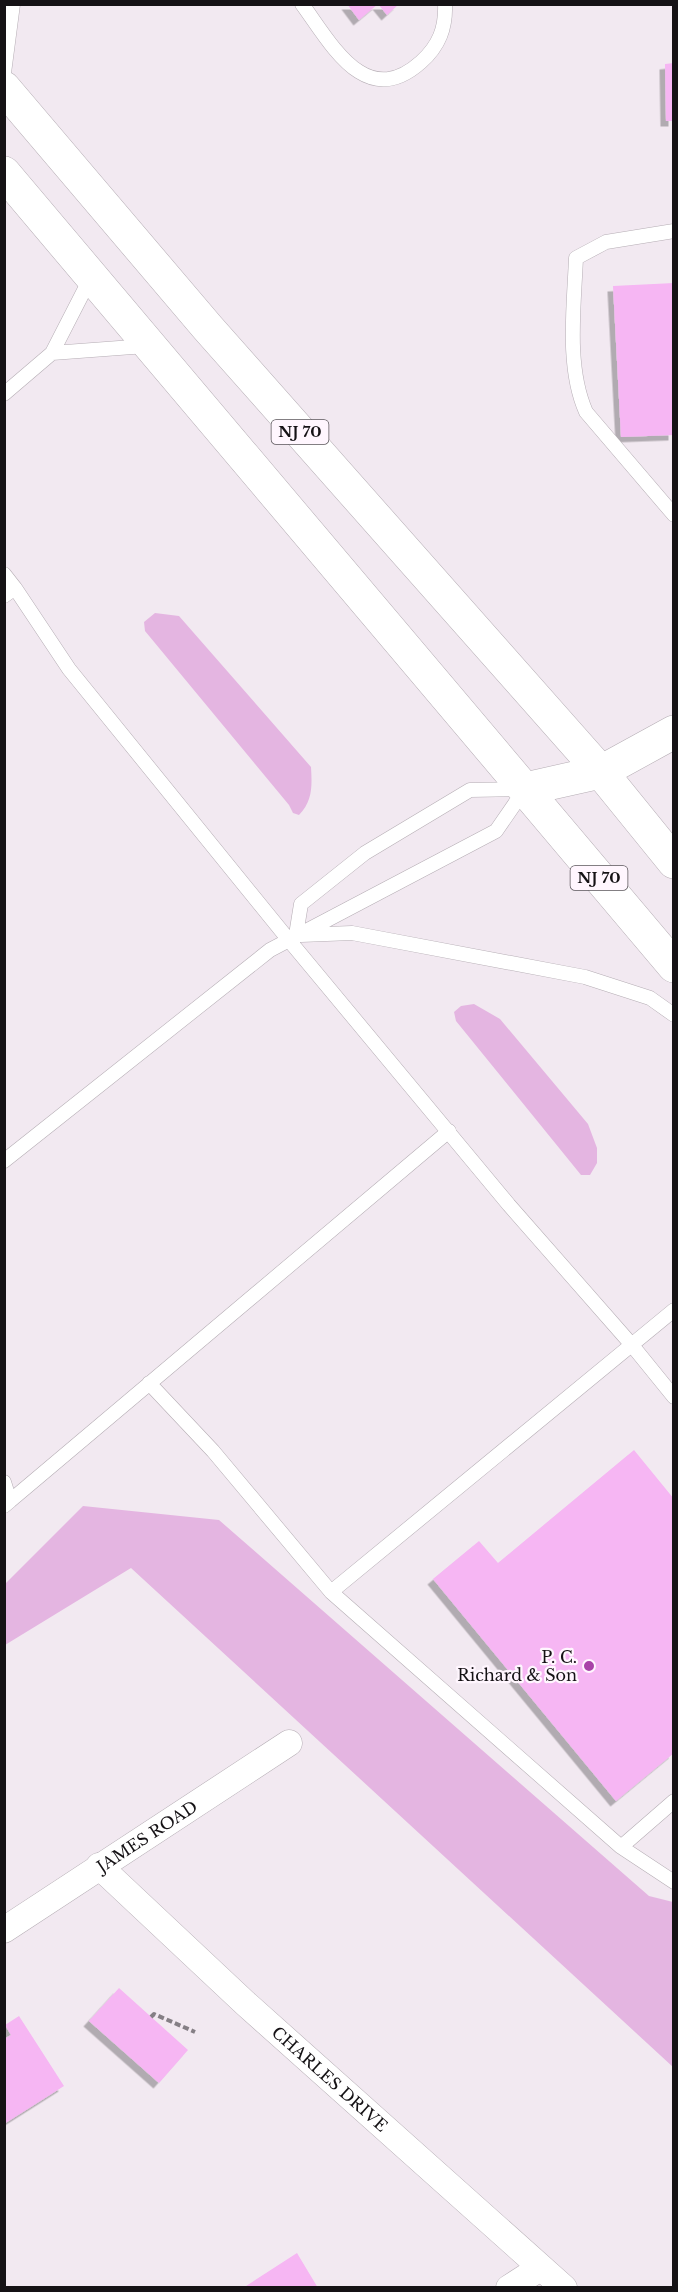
<svg xmlns="http://www.w3.org/2000/svg" width="678" height="2292" viewBox="0 0 678 2292" font-family="'Libre Baskerville',serif">
	<defs>
		<filter id="shadow"><feDropShadow dx="-5.5" dy="5.5" stdDeviation="0" flood-color="#0004"/></filter>
	</defs>
	<rect width="100%" height="100%" fill="#f2e9f1"/>
	<!-- green -->
	<path fill="#e4b5e1" d="M155,613l24,3 132,151c1,18 2,34 -12,48l-6,-2 -4,-8 -144,-174 -1,-9z
		M474,1004l26,15 88,105 9,24v15l-7,12h-9l-125,-154 -2,-9 7,-6z
		M83,1506l136,14 430,376 24,6v165l-542,-499 -126,77v-61z"/>
	<!-- building -->
	<path fill="#f6b6f3" filter="url(#shadow)" d="M347,4h31l-19,16z
		M378,4h21l-12,11z
		M674,63v58h-8l-1,-57z
		M674,283v152l-53,2 -8,-151z
		M634,1450l40,49v254l-58,48 -183,-222 46,-38 19,22z
		M119,1988l69,62 -29,33 -70,-62z
		M19,2016l45,70 -60,38v-85l7,-4 -6,-10z
		M297,2253l21,35h-75z"/>
	<g fill="none" stroke-linecap="round" stroke-linejoin="round">
		<!-- lane casing -->
		<g stroke="#b5adb4" stroke-width="15">
			<path id="lane" d="M302,4c30,41 64,107 119,58 18,-16 25,-34 24,-58
				M4,73l9,-69
				M674,231l-68,11 -30,16c-2,49 -10,109 10,154l88,103
				M52,353l94,-7
				M4,394l48,-41 39,-76
				M4,574l11,14 -11,8
				M15,588l54,81 219,270 221,266 122,139 43,53
				M296,935l5,-31 64,-51 105,-63 50,-1
				M301,935l51,-2 233,44 65,21 24,17
				M4,1161l266,-211 226,-119 29,-42
				M149,1383l64,68 118,141 290,255 53,35
				M4,1482l6,19 -6,5
				M10,1501l439,-370
				M331,1592l343,-282
				M621,1847l53,-46"/>
		</g>
		<!-- street casing -->
		<g stroke="#b5adb4" stroke-width="27">
			<g id="street">
				<path id="s1" d="M99,1866l146,137 319,285"/>
				<path id="s2" d="M4,1930l285,-187"/>
				<path d="M509,2288l31,-20"/>
			</g>
		</g>
		<!-- secondary casing -->
		<g stroke="#b5adb4" stroke-width="34">
			<path id="secondary" d="M525,789l76,-17 73,-40"/>
		</g>
		<!-- highway casing -->
		<g stroke="#b5adb4" stroke-width="34">
			<path id="highway" d="M4,88l204,240 393,444 73,90
				M4,173l670,793"/>
		</g>
		<!-- path -->
		<path stroke="#857f85" stroke-width="4" stroke-dasharray="6 3" stroke-linecap="butt" d="M151,2017l3,-3 41,18"/>
		<!-- lane -->
		<use href="#lane" stroke="#fff" stroke-width="14"/>
		<!-- street -->
		<use href="#street" stroke="#fff" stroke-width="26"/>
		<!-- secondary -->
		<use href="#secondary" stroke="#fff" stroke-width="33"/>
		<!-- highway -->
		<use href="#highway" stroke="#fff" stroke-width="33"/>
	</g>
	<!-- markers -->
	<circle fill="#a943a8" stroke="#fff6fe" stroke-width="2" cx="589" cy="1666" r="6"/>
	<g text-anchor="middle" stroke-width="4.5" stroke-linejoin="round" paint-order="stroke">
		<!-- shield labels -->
		<g fill="#fff6fe" stroke="#5b565b" stroke-width="1.5">
			<rect x="271.5" y="420" width="57" height="24" rx="4.5"/>
			<rect x="570.5" y="866" width="57" height="24" rx="4.5"/>
		</g>
		<g font-size="15" font-weight="bold" fill="#151215">
			<text x="300" y="437">NJ 70</text>
			<text x="599" y="883">NJ 70</text>
		</g>
		<!-- poi labels -->
		<g font-size="16" fill="#151215" stroke="#fff6fe" text-anchor="end">
			<text x="577" y="1663">P. C.<tspan x="577" dy="18">Richard &amp; Son</tspan></text>
		</g>
		<!-- street labels -->
		<g font-size="16" fill="#151215" stroke="#fff6fe">
			<text dy="6" stroke="none"><textPath href="#s2" startOffset="171">JAMES ROAD</textPath></text>
			<text dy="6" stroke="none"><textPath href="#s1" startOffset="314">CHARLES DRIVE</textPath></text>
		</g>
	</g>
	<!-- border -->
	<rect width="678" height="2292" fill="none" stroke="#151215" stroke-width="12"/>
</svg>
